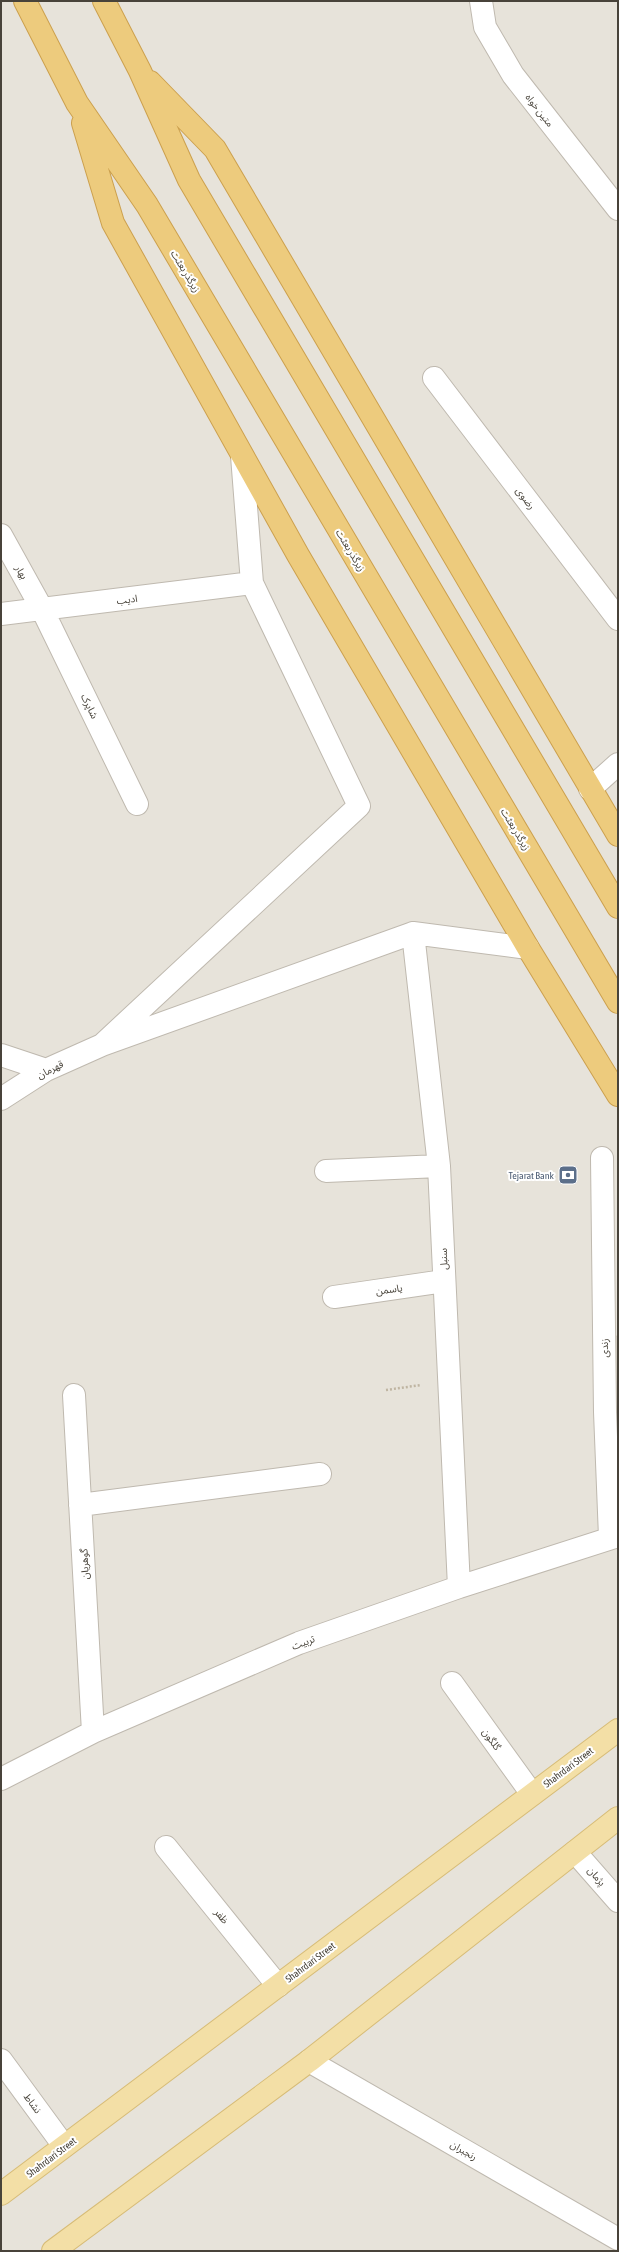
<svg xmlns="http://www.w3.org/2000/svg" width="619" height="2252" viewBox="0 0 619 2252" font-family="'Asap Condensed','Noto Sans Arabic',sans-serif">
	<rect width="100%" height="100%" fill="#f4f2ec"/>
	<!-- residential -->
	<path fill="#e7e3da" d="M1,1h617v2250h-617z"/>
	<!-- building -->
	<path fill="#d4cec2" stroke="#cec6b6" d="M618,1336v158l-8,-157z"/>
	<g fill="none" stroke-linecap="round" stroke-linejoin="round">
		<!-- minor casing -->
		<g stroke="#bfb9af" stroke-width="24">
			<path id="minor" d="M481,1l4,26 28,48 105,134
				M434,378l184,241
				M1,535l41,74 95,195
				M1,614l251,-31
				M590,789l28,-25
				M413,933l26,233 20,421
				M102,1045l257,-239 -107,-223 -10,-127
				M1,1055l45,15
				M1,1099l45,-29 56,-25 311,-112 115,15
				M602,1158l3,254 5,125
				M326,1171l113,-5
				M334,1297l110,-16
				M74,1395l19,337
				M80,1505l240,-31
				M452,1683l80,111
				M1,1779l92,-47 206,-89 160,-56 159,-51
				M166,1847l112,139
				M575,1852l43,49
				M1,2060l63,86
				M309,2061l309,178"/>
		</g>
		<!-- major casing -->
		<g stroke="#d7bc77" stroke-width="24">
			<path id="major" d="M1,2194l617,-464
				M53,2251l256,-190 309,-243"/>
		</g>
		<!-- highway casing -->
		<g stroke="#cca04e" stroke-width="24">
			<path id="highway" d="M25,1l52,102 70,102 471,797
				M104,1l36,70 49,109 429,727
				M150,82l65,67 403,686
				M83,123l30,100 185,332 230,393 90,147"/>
		</g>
		<!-- path -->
		<path stroke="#bfb5a2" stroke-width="2.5" stroke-dasharray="2 2" stroke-linecap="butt" d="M386,1390l35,-5"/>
		<!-- minor -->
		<use href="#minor" stroke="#fff" stroke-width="22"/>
		<!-- major -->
		<use href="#major" stroke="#f3dfa6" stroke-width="22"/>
		<!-- highway -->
		<use href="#highway" stroke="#edcb7d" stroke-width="22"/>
	</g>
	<!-- icons -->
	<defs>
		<g id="bank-square" transform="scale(1)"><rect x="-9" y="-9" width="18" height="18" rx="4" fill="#5c6f8a" stroke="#fff"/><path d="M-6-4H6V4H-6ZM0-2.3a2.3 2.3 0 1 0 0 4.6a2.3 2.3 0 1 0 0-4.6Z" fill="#fff"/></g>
	</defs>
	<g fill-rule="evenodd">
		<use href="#bank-square" x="568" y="1175"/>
	</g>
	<g text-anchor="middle" stroke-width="4" stroke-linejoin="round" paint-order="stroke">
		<!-- street labels -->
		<g font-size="10" fill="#48433a" stroke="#fff">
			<text transform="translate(540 110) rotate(52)" y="4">متین خواه</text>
			<text transform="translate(186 271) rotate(59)" y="4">زیرگذر بعثت</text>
			<text transform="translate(526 498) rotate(53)" y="4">رضوی</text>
			<text transform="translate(351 550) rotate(59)" y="4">زیرگذر بعثت</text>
			<text transform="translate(22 572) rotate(61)" y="4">بهار</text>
			<text transform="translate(127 599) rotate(-7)" y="4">ادیب</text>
			<text transform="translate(90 706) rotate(64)" y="4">شاپرک</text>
			<text transform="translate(516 829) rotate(59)" y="4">زیرگذر بعثت</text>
			<text transform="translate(50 1069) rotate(-27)" y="4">قهرمان</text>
			<text transform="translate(443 1259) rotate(-92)" y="4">سنبل</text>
			<text transform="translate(389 1289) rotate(-8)" y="4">یاسمن</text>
			<text transform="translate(604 1348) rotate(-91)" y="4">زندی</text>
			<text transform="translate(84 1564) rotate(-93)" y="4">گوهریان</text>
			<text transform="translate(303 1642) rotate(-21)" y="4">تربیت</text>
			<text transform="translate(492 1739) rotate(54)" y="4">گلگون</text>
			<text transform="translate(568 1767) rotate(-37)" y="4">Shahrdari Street</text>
			<text transform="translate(597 1876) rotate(49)" y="4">پژمان</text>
			<text transform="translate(222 1916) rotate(51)" y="4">ظفر</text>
			<text transform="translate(310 1962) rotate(-37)" y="4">Shahrdari Street</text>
			<text transform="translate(33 2103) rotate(54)" y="4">نشاط</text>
			<text transform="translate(464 2150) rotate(30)" y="4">رنجبران</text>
			<text transform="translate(51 2157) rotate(-37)" y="4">Shahrdari Street</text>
		</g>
		<!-- service labels -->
		<g font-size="10" fill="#4e5e75" stroke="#fff" text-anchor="end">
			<text x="554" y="1179">Tejarat Bank</text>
		</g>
	</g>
	<!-- border -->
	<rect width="619" height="2252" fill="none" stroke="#48433a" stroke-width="4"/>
</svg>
